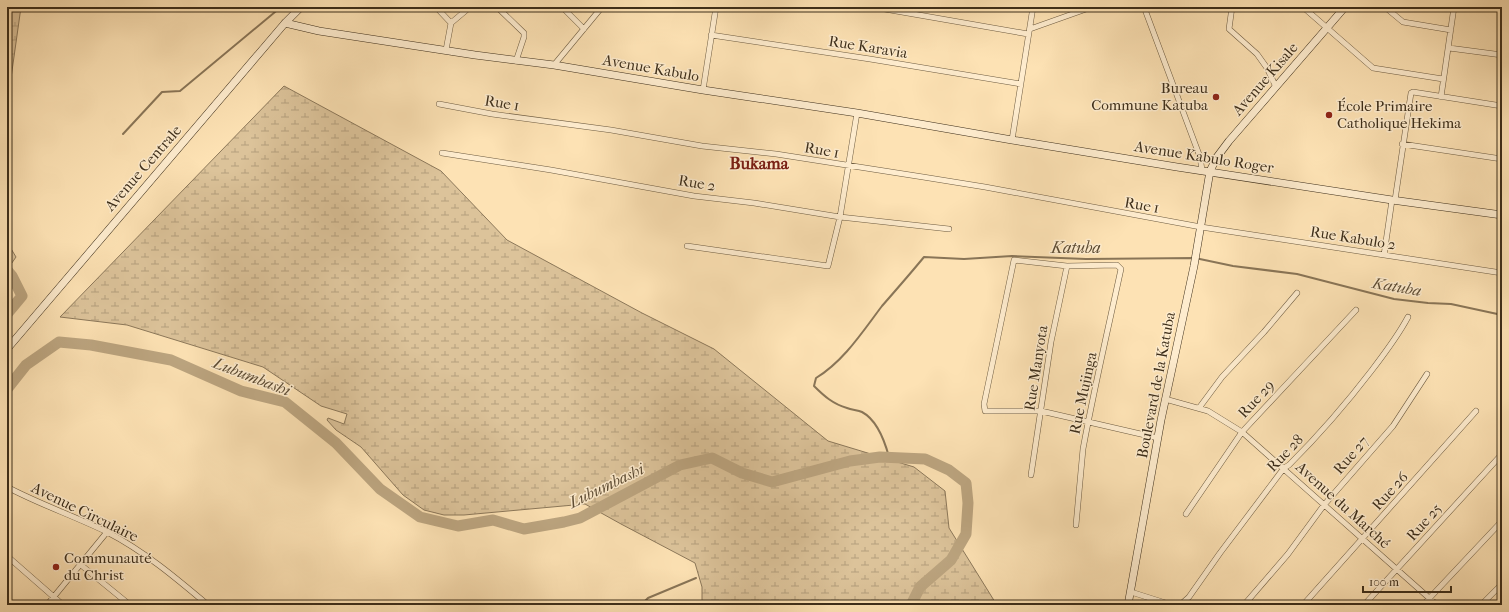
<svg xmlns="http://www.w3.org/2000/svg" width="1509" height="612" viewBox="0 0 1509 612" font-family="'IM FELL French Canon',serif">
	<defs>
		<pattern id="wetland-marsh" width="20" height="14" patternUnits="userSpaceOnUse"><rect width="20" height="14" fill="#dcc39a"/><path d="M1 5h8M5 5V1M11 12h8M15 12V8" fill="none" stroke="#b49f7d"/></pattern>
	</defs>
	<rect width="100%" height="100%" fill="#fde2b4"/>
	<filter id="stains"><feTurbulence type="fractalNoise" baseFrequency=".005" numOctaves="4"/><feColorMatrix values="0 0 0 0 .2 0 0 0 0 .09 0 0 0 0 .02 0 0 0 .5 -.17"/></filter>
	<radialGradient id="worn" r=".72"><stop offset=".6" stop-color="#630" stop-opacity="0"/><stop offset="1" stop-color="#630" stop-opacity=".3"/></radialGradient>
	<!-- wetland -->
	<path fill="url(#wetland-marsh)" stroke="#8c785a" d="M7,7h14l-10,71 -4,8z
		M284,86l157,85 66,69 135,73 72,36 114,92 86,26 31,24 4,37 46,74 3,3h-296v-18l-7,-24 -74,-39 -36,-20 -121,11h-20l-20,-5 -21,-15 -42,-48 -25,-17 -9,-10 1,-2 16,6 3,-10 -26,-8 -58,-39 -136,-42 -67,-8z
		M7,242l9,15 -9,13z"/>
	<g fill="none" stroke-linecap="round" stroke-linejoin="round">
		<!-- stream -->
		<path stroke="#897557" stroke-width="2" d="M123,134l39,-42 18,-1 101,-84
			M889,457c-4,-15 -12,-37 -27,-45 -4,-2 -10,-2 -15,-4 -14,-4 -23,-12 -33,-22l2,-8c28,-17 47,-47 66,-72 14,-16 28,-32 42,-49l40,2 48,-3 74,3 109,-1 38,8 64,8 97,25 34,4 23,1 51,11
			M641,605l7,-7 48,-20"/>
		<!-- river -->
		<path stroke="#bca580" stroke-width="11" d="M7,270l5,6 10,20 -15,18
			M7,389l19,-24 33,-23 32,3 80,15 70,31 44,11 51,41 44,46 40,28 38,9 35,-6 31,9 40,-7 16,-4 100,-53 32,-7 30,15 30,9 78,-21 30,-4 45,2 24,11 17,13 2,20 -2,31 -15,26 -31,27 -9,18"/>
		<!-- street casing -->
		<g stroke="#6d5b40" stroke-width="6">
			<path id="street" d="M436,7l15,16
				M497,7l27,26v4l-8,24
				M562,7l22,22
				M873,7l155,27
				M1144,7l56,150 2,13
				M1232,7l-3,22 28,25 10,14 9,19
				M1303,7l70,61 70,11
				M1385,7l18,15 48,8
				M1030,29l62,-22
				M711,35l159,24 151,25
				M1449,48l53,7
				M446,50l5,-27 19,-16
				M554,65l48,-58
				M703,90l13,-83
				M1441,97l13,-90
				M439,104l53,10 119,16 91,16 74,8 147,23 62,10 216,40 301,46
				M1012,140l21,-133
				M1402,144l100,15
				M442,153l109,17 143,26 60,7 86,14 109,12
				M1395,200l16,-107 2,-1 89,14
				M687,246l141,20 12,-49 17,-104
				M1384,255l8,-55
				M1165,399l43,12 34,21 195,173
				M1199,408l23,-31 42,-45 33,-39
				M1031,475l20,-133 16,-76
				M7,487c32,17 67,29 100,45 37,19 69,46 101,73
				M1186,514l56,-82 114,-122
				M1076,525l7,-76c11,-60 25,-120 38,-180l-4,-4 -50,1 -53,-6 -30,144 1,7h56l117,27
				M7,556l56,49
				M81,565l49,40
				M1131,592l41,13
				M47,605l60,-73
				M1180,605l9,-8 31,-44 64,-85 5,-3c30,-30 57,-61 83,-95 13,-17 26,-34 36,-53
				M1244,605l44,-51 36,-49 69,-79 34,-52
				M1303,605l173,-194
				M1364,605l138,-151
				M1423,605l79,-84
				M1481,605l21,-21"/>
		</g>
		<!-- secondary casing -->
		<g stroke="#3d2e1a" stroke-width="8">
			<path id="secondary" d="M285,23l34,8 156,24 79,10 149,25 154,23 155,27 165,27 215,33 110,15
				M7,349l278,-326 16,-16
				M1128,605l33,-185 33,-154 16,-95 7,-14 12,-16 116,-134"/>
		</g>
		<!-- street -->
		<use href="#street" stroke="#feecce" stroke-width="5"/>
		<!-- secondary -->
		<use href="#secondary" stroke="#feecce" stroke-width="7"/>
	</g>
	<!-- markers -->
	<g fill="#8f2418" stroke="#feecce" stroke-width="1.5">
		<circle cx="1216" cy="97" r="4"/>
		<circle cx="1329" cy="115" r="4"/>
		<circle cx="56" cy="567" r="4"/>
	</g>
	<g text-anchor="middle" stroke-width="3" stroke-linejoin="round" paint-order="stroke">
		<!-- street labels -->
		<g font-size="15" fill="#3d2e1a" stroke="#feecce">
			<text transform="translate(868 47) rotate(9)" y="5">Rue Karavia</text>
			<text transform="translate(651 68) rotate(10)" y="5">Avenue Kabulo</text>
			<text transform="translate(1265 79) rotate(-49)" y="5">Avenue Kisale</text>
			<text transform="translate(502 103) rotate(9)" y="5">Rue 1</text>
			<text transform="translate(822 150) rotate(10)" y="5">Rue 1</text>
			<text transform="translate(1204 157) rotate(9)" y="5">Avenue Kabulo Roger</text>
			<text transform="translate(143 168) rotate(-49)" y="5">Avenue Centrale</text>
			<text transform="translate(697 183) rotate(9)" y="5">Rue 2</text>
			<text transform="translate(1142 205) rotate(10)" y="5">Rue 1</text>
			<text transform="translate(1353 238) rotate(9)" y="5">Rue Kabulo 2</text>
			<text transform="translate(1036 368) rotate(-81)" y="5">Rue Manyota</text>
			<text transform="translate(1156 385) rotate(-79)" y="5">Boulevard de la Katuba</text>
			<text transform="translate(1083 393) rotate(-78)" y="5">Rue Mujinga</text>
			<text transform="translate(1256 399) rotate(-47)" y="5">Rue 29</text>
			<text transform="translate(1285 453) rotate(-46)" y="5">Rue 28</text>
			<text transform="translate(1351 455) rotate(-49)" y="5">Rue 27</text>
			<text transform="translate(1390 491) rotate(-48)" y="5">Rue 26</text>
			<text transform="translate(1343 505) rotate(42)" y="5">Avenue du Marché</text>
			<text transform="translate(85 512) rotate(26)" y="5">Avenue Circulaire</text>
			<text transform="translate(1424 522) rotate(-48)" y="5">Rue 25</text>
		</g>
		<!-- poi labels -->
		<g font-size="15" fill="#3d2e1a" stroke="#feecce" text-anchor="start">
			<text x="1208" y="93" text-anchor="end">Bureau<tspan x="1208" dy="17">Commune Katuba</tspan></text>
			<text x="1337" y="111">École Primaire<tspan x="1337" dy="17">Catholique Hekima</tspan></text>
			<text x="64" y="563">Communauté<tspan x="64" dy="17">du Christ</tspan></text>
		</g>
		<!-- water labels -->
		<g font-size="16" font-style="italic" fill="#5d4c34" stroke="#feecce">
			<text x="1076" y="253">Katuba</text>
			<text transform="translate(1397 286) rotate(10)" y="6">Katuba</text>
			<text transform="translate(252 376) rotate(21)" y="6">Lubumbashi</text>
			<text transform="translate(606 485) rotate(-26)" y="6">Lubumbashi</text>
		</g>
		<!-- quarter labels -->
		<g font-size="17" font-weight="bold" fill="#7a1f14" stroke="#feecce">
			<text x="759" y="169">Bukama</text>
		</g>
	</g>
	<!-- margin -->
	<rect width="1509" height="612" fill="none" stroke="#fde2b4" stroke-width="24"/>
	<rect x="8" y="8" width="1493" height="596" fill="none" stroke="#3d2e1a" stroke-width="2"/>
	<rect x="12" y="12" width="1485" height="588" fill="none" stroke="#3d2e1a"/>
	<!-- scale -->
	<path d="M1363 586v6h88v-6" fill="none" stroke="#3d2e1a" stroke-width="2"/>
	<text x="1369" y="586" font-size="12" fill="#3d2e1a" stroke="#feecce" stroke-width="3" paint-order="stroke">100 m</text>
	<rect width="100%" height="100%" filter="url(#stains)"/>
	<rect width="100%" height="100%" fill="url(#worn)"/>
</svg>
